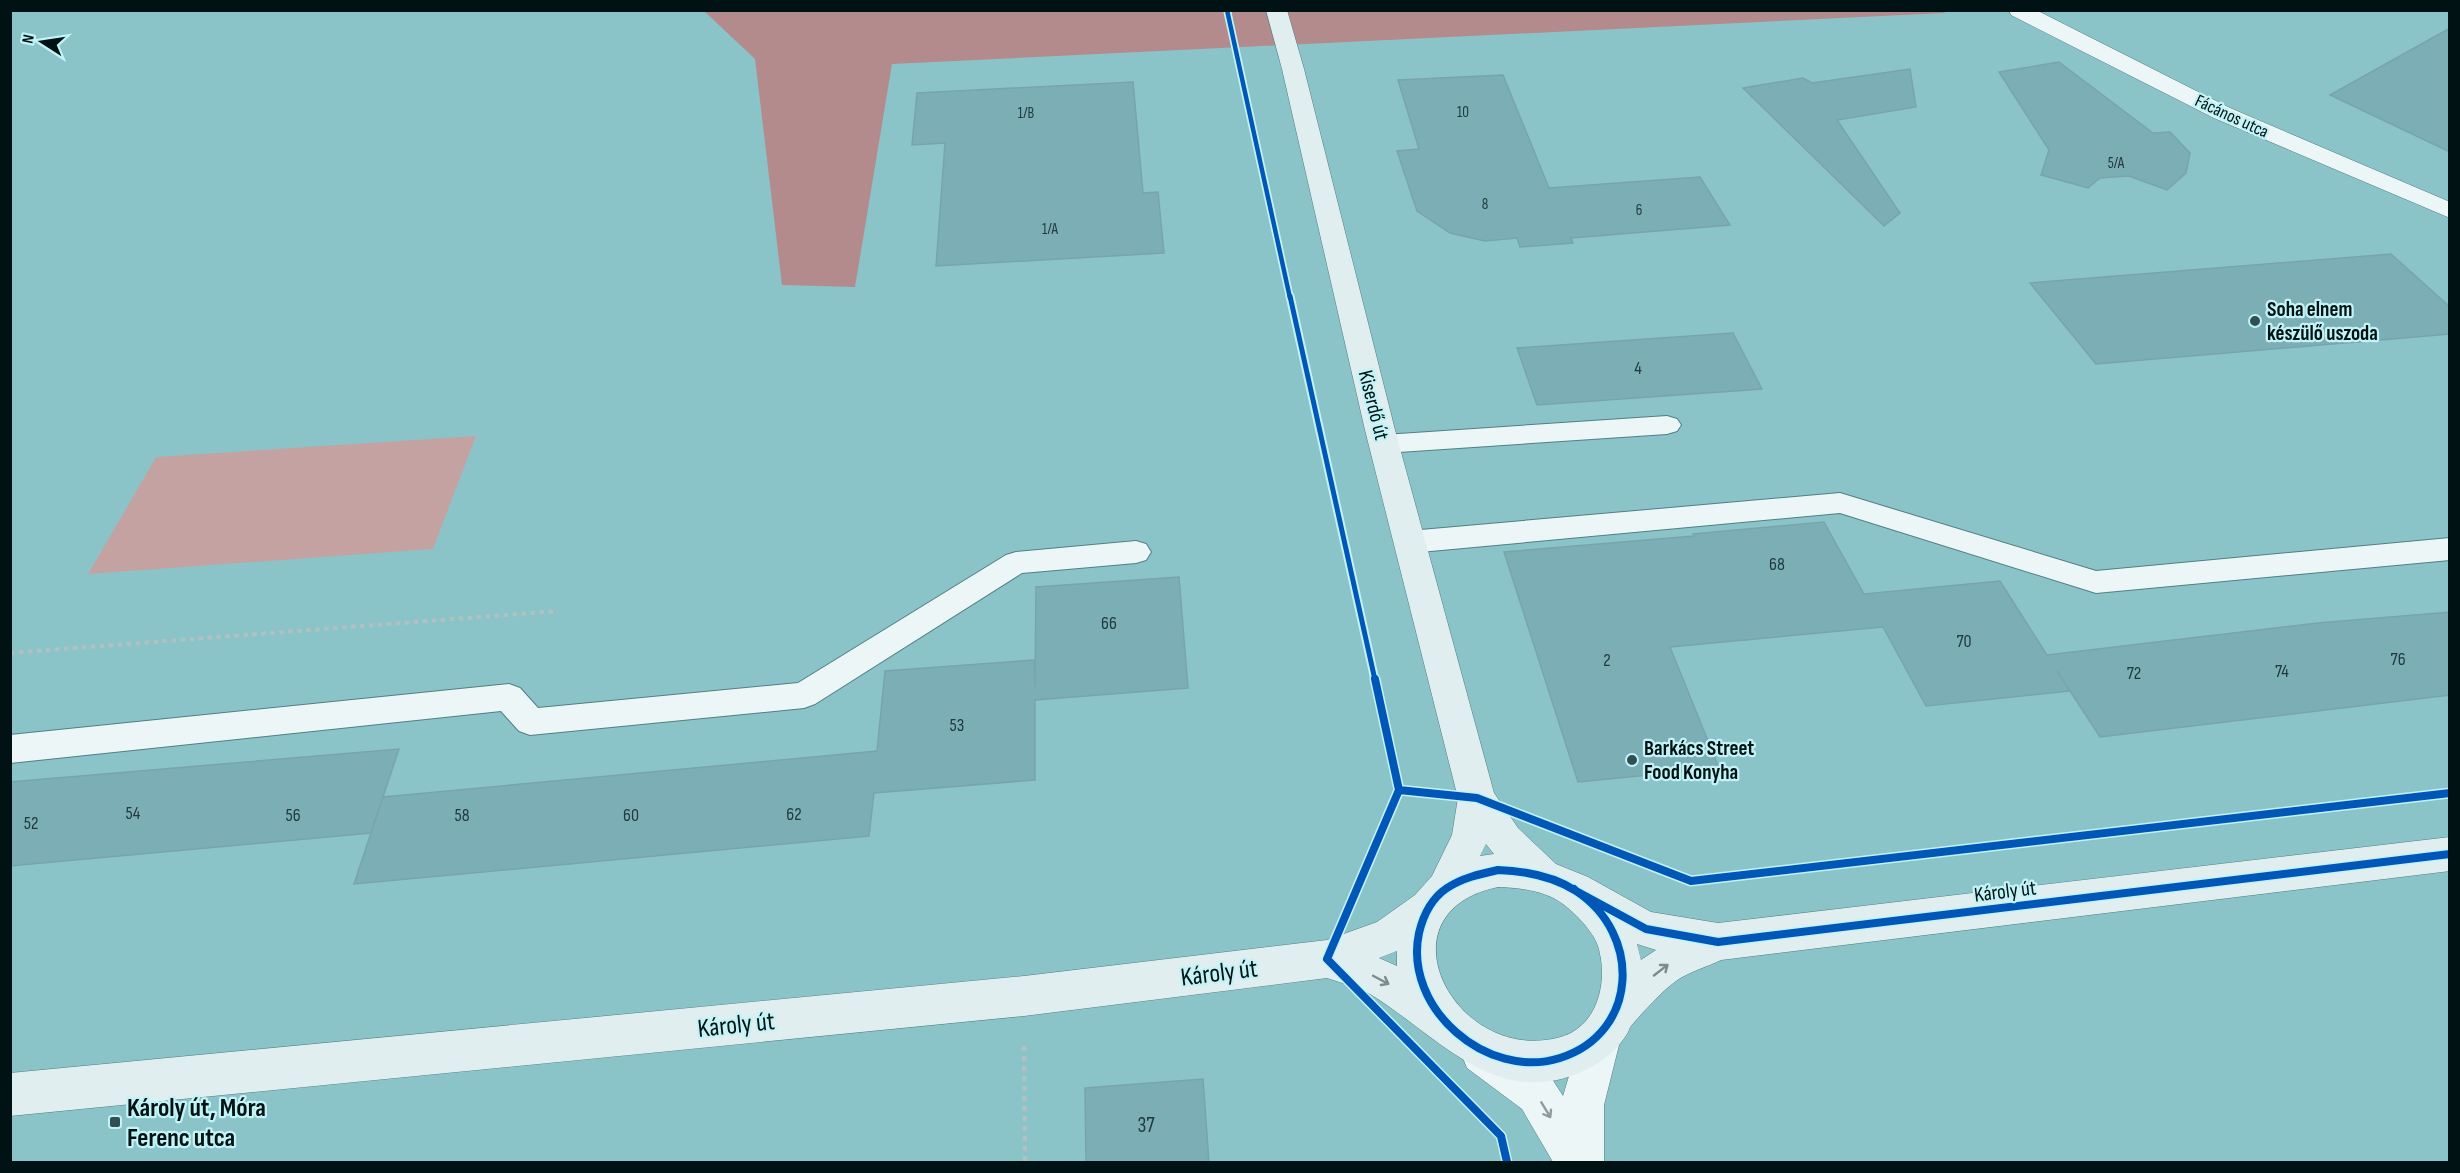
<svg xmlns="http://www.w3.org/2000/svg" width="2460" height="1173" viewBox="0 0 2460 1173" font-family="'Sofia Sans Condensed',sans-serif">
	<rect width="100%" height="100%" fill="#8ac4c8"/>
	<!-- green -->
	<path fill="#c5a2a2" d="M476,436l-43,113 -345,25 68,-117z"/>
	<!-- forest -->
	<path fill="#b38b8d" d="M1943,10l2,3 -1053,51 -37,223 -73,-2 -27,-226 -51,-48z"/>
	<!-- building -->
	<path fill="#7caeb6" stroke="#78a5ac" stroke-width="1.5" d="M2450,28v124l-120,-57z
		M2059,62l94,71 17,-1 20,21 -4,20 -19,17 -38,-14 -29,2 -12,10 -47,-13 8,-25 -50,-78z
		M1910,69l6,38 -79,13 63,93 -16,13 -141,-138 60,-10 9,5z
		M1503,75l46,113 151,-11 30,48 -159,13 2,5 -53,4 -3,-9 -32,3 -35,-8 -33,-22 -20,-60 22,-2 -21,-69z
		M1133,82l10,111 15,-1 6,61 -228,13 9,-123 -33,2 5,-52z
		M2391,254l59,53v27l-354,30 -66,-81z
		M1733,333l29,56 -225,16 -20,-57z
		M1824,522l40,72 136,-13 47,74 271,-32 132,-11v83l-350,42 -43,-66 13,20 -144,15 -43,-79 -213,20 49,121 -141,14 -74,-230 190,-16 -1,-2z
		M1179,577l9,111 -153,12v80l-161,13 -5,43 -515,48 29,-87 494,-46 8,-80 149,-11 1,27 1,-100z
		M399,749l-28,84 -361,33v-84z
		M1203,1079l6,83h-123l-1,-74z"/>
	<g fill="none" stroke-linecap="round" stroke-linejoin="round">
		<!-- lane casing -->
		<g stroke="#517f83" stroke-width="2">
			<path id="lane" d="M1667,416l10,3 4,6 -4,6 -10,3 -283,19 -10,-2 -4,-7 4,-7 10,-2z
				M1840,493l256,78 354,-33v22l-354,33 -256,-80 -431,40 -10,-3 -5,-8 5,-8 10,-3z
				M1136,541l10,3 5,8 -5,8 -10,3 -114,10 -207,131 -11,4 -274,27 -11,-4 -18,-20 -491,52v-28l499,-51 11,4 18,20 260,-25 208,-128 10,-3z"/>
		</g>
		<!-- street casing -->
		<g stroke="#517f83" stroke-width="1">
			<path id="street" d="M2009,10h27l194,98 220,94v16l-236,-100 -203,-103z
				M1600,1017l15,6 6,14 -17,68v57h-51l-31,-53 -55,-41 -6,-15 6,-15 15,-6 15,6 55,41 11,17 22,-73z"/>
		</g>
		<!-- secondary casing -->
		<g stroke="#517f83" stroke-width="1">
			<path id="secondary" d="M1266,10h21l17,59 91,361 99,363 24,35 38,36 32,13 63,35 67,11 732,-86v34l-729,89c-14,7 -33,12 -45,21 -13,9 -35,33 -45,45 -2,2 -2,5 -4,8 -8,13 -20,24 -32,31 -94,53 -153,-27 -225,-71 -13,-8 -29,-11 -43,-16l-303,38 -1014,100v-43l1014,-97 303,-36 50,-18 38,-27 17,-19 20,-41 6,-37 -93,-368 -83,-361zM1486,844l8,10 -14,2zM1498,887c22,1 46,3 65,17 12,9 30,27 35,42 11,35 0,83 -41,92 -103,25 -181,-126 -59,-151zM1637,944l19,6 -15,10zM1397,951v15l-18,-8z"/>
		</g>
		<!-- path-far1 -->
		<path stroke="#b1c1c2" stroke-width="4" stroke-dasharray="4.5 4.5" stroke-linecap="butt" d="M10,653l548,-42"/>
		<!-- path -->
		<path stroke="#b1c1c2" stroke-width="4.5" stroke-dasharray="5 5" stroke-linecap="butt" d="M1024,1046l1,116"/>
		<!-- lane -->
		<use href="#lane" fill="#edf6f7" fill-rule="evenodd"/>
		<!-- street -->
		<use href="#street" fill="#edf6f7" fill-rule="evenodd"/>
		<!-- secondary -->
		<use href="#secondary" fill="#e1eeef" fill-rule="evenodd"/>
		<!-- cycleway-far2 casing -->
		<g stroke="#c2f3f6" stroke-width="8">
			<path id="cycleway-far2" d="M1227,10l63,288"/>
		</g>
		<!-- cycleway-far1 casing -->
		<g stroke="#c2f3f6" stroke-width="9">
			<path id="cycleway-far1" d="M1290,296l85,384"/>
		</g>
		<!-- cycleway casing -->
		<g stroke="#c2f3f6" stroke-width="11">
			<path id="cycleway" d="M1375,679l24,111 -72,169 174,177 6,26
				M1399,790l78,8 214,83 759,-88
				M1498,870c27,1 55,6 78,21 66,43 63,142 -16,167 -73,23 -157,-50 -141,-125 4,-17 13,-35 28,-45 15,-10 33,-14 51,-18z
				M1574,889l2,2
				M1576,891l70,38 72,13 732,-88"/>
		</g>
		<!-- cycleway-far2 -->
		<use href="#cycleway-far2" stroke="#0057b8" stroke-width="4.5"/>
		<!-- cycleway-far1 -->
		<use href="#cycleway-far1" stroke="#0057b8" stroke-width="5"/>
		<!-- cycleway -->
		<use href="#cycleway" stroke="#0057b8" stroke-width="8"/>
	</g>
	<!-- one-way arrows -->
	<defs><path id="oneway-shaft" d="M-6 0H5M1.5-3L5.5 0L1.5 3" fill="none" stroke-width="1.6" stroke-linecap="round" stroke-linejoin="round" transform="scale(1.5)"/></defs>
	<g stroke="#7c8b8c">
		<use href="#oneway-shaft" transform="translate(1661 970) rotate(-38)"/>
		<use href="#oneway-shaft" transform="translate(1381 980) rotate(28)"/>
	</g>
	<use stroke="#8e9b9c" href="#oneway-shaft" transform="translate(1546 1110) rotate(59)"/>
	<!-- markers -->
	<g fill="#305053" stroke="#c2f3f6" stroke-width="2">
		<circle cx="2255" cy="321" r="6"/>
		<circle cx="1632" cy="760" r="6"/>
		<rect x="109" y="1116" width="12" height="12" rx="3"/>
	</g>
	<g text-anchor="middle" stroke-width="4.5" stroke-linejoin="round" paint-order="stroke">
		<!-- far-number labels -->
		<g font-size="15" fill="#203a3e">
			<text x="1463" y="117">10</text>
			<text x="1026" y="118">1/B</text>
			<text x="2116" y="168">5/A</text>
			<text x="1485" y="209">8</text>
			<text x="1639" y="215">6</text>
			<text x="1050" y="234">1/A</text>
		</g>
		<!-- far-street labels -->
		<g font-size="18" fill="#001214" stroke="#c2f3f6">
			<text transform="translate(2232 116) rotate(25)" y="6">Fácános utca</text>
		</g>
		<!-- number labels -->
		<g font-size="18" fill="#203a3e">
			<text x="1638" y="374">4</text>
			<text x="1777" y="570">68</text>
			<text x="1109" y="629">66</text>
			<text x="1964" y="647">70</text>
			<text x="2398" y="665">76</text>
			<text x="1607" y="666">2</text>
			<text x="2282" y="677">74</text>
			<text x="2134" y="679">72</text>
			<text x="957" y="731">53</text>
			<text x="133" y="819">54</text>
			<text x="794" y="820">62</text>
			<text x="293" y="821">56</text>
			<text x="462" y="821">58</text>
			<text x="631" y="821">60</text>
			<text x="31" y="829">52</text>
		</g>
		<!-- poi labels -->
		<g font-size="21" font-weight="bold" fill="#001214" stroke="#c2f3f6" text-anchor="start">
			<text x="2267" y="316">Soha elnem<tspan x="2267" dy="24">készülő uszoda</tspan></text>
			<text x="1644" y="755">Barkács Street<tspan x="1644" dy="24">Food Konyha</tspan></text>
		</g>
		<!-- street labels -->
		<g font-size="21" fill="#001214" stroke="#c2f3f6">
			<text transform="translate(1374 405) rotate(76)" y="7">Kiserdő út</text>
			<text transform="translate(2005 891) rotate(-7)" y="7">Károly út</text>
		</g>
		<!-- near-number labels -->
		<g font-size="21" fill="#203a3e">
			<text x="1146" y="1132">37</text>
		</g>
		<!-- near-street labels -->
		<g font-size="26" fill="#001214" stroke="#c2f3f6">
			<text transform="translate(1219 972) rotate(-7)" y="9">Károly út</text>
			<text transform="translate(736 1024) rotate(-6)" y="9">Károly út</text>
		</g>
		<!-- near-poi labels -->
		<g font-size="26" font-weight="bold" fill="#001214" stroke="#c2f3f6" text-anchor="start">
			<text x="127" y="1116">Károly út, Móra<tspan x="127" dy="30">Ferenc utca</tspan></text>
		</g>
	</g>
	<!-- border -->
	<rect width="2460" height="1173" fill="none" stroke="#001214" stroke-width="24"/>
	<!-- north arrow -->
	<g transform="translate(42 42) rotate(282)" stroke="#c2f3f6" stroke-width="4.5" paint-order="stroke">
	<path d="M0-4.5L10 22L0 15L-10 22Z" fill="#001214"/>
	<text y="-9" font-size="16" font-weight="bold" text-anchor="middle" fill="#001214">N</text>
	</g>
</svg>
